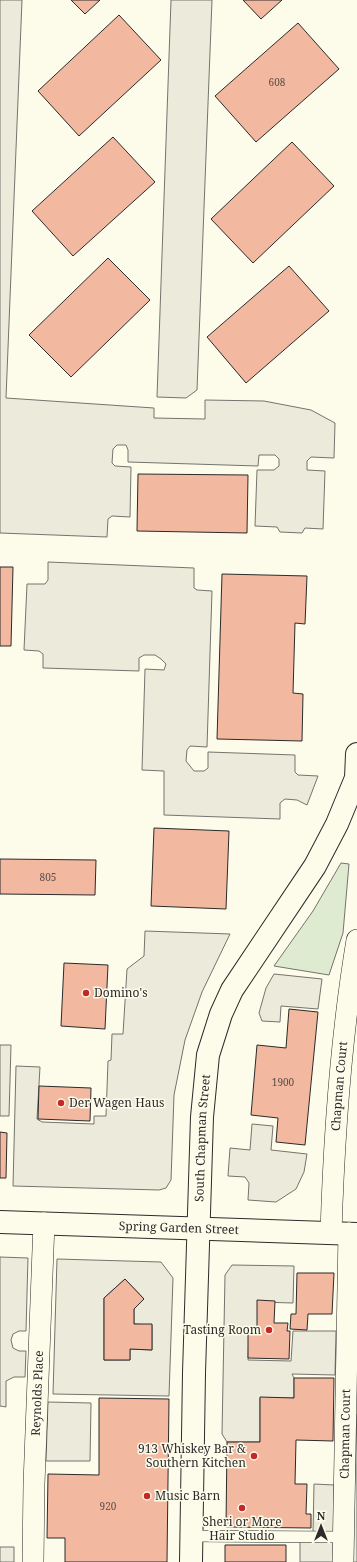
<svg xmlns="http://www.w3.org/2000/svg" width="357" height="1562" viewBox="0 0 357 1562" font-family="'Noto Serif',serif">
	<rect width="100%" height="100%" fill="#fdfbea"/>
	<!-- green -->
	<path fill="#deebd1" stroke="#74746e" d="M341,863l8,1 -6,69 -14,42 -55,-9 39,-55z"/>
	<!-- parking -->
	<path fill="#eceadb" stroke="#74746e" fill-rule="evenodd" d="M0,0h22l-16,398 148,10v10l51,1v-19l59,1 47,9 24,13 -1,35 -23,-1 -4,4v9l18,1 -2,58 -18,-1 -3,5 -22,-1 -3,-5 -22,-1 2,-56h17l5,-4v-7l-4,-4h-16l-1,11 -130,-4v-12l-2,-5h-9l-4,4 -1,14 3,3 16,1 -1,50 -18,-1 -4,3 -1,18 -107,-4z
		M171,0h41l-15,390 -11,8 -29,-1z
		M48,562l146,6v20l3,2 15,1 -5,156 -17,-1 -3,4 -1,11 8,10h10l4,-3v-16l87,3v17l3,3 20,1 -11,29 -10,-5 -12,-1 -5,4v16l-116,-4v-44l-22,-1 3,-101 19,1 2,-6 -5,-5 -6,-4h-11l-5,3v13l-96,-3v-14l-4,-3 -15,-1 3,-66h18l3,-4z
		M145,931l85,3 -28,58 -17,48 -11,55 -3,85 -5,8 -7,2 -146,-4 3,-120 24,1 -3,52 5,3 52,2v-8h12l2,-55 3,-1 1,-26h11l4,-65 17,-13z
		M274,974l48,5 -4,30 -37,-3 -1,16 -18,-1 -3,-8 7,-25z
		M0,1045h11l-2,71h-9z
		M252,1124l21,2 -2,24 36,4 -3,18 -8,17 -20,13 -28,-2 1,-17 -4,-6 -17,-1 2,-28 20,2z
		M0,1257l28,1 -2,73h-7l-6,3 -2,6 2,8 6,3h7l-1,26h-11l-8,4v26l-6,-1z
		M57,1259l104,3 12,16 -4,118 -116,-2zM125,1279l19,20 -10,10v15l18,1v25l-22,-1v11h-26v-62z
		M232,1265l62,1 -1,37 -34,-1 -1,29h-9l-1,29 43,1 2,-30h43l-1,44 -43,-1 2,4v20h-34v44h-33l-5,-8 3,-159z
		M48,1402l43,1 -1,58h-44z
		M357,1414v148h-5z
		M314,1484l20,1 -1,77h-33v-29h13z
		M0,1547h14v15h-14z"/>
	<!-- building -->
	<path fill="#f2b8a0" stroke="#2b2b2b" d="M71,0h29l-15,14z
		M243,0h39l-21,19z
		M119,15l42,45 -82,76 -41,-45z
		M298,23l41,46 -83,73 -41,-46z
		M113,137l42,45 -82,74 -41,-45z
		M292,142l42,44 -81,77 -42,-44z
		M108,258l42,42 -79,77 -42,-42z
		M289,266l40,45 -83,72 -39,-46z
		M138,474l110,1 -1,58 -110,-2z
		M0,567h13l-2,79h-11z
		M222,574l85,2 -2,48 -10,-1 -2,70 10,1 -1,47 -85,-2z
		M154,828l75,3 -3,78 -75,-3z
		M0,859l96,1 -1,35 -95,-1z
		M64,963l44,2 -3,64 -44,-3z
		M289,1009l29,3 -13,133 -29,-3 2,-24 -27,-3 6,-70 29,3z
		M39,1086l52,2 -1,33 -52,-2z
		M0,1132l7,1 -1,45h-6z
		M297,1273h37l-2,41h-24l-1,16 -17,-1 1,-15h5z
		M125,1279l19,20 -10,10v15h18v26l-22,-1v11h-26v-62z
		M257,1300l18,1 -1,22h14l-1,8h3l-1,28 -41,-1v-29h9z
		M294,1378h40l-1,63 -37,-1 -1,44h12l-1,30h5v14l-85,-1 1,-85h33v-45l34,1z
		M99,1398l70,1 -2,163h-102v-24h-18l1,-64 51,1z
		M225,1545h61v17h-61z"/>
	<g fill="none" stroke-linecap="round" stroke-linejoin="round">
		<!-- lane casing -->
		<g stroke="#2b2b2b" stroke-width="12">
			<path id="lane" d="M192,1536l152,1"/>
		</g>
		<!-- street casing -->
		<g stroke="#2b2b2b" stroke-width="22">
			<g id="street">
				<path id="s1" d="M331,1233c3,-98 10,-197 26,-293"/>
				<path id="s2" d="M33,1562l1,-78 10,-261"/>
				<path id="s3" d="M343,1562l6,-329"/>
			</g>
		</g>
		<!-- secondary casing -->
		<g stroke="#2b2b2b" stroke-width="24">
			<g id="secondary">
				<path id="s4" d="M0,1222l357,12"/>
				<path id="s5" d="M191,1562l3,-189 8,-256 6,-62 13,-41 11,-24 83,-124 22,-42 19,-46 1,-24"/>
			</g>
		</g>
		<!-- lane -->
		<use href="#lane" stroke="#fdfbea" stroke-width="11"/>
		<!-- street -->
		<use href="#street" stroke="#fdfbea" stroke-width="21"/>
		<!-- secondary -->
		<use href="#secondary" stroke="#fdfbea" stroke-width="22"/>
	</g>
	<!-- markers -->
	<g fill="#c62828" stroke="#fdfbea" stroke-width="1.5">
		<circle cx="86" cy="993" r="4"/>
		<circle cx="61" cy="1103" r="4"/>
		<circle cx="269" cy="1330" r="4"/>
		<circle cx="254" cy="1456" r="4"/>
		<circle cx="147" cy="1496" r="4"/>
		<circle cx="242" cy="1508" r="4"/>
	</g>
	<g text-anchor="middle" stroke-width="3" stroke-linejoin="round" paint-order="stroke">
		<!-- number labels -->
		<g font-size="10" fill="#5d4e48">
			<text x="277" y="86">608</text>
			<text x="48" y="881">805</text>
			<text x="283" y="1086">1900</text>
			<text x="108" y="1510">920</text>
		</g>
		<!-- poi labels -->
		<g font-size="12" fill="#2b2b2b" stroke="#fdfbea" text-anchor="start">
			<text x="94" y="997">Domino's</text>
			<text x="69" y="1107">Der Wagen Haus</text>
			<text x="261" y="1334" text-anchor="end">Tasting Room</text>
			<text x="246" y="1453" text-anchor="end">913 Whiskey Bar &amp;<tspan x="246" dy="14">Southern Kitchen</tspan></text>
			<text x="155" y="1500">Music Barn</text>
			<text x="242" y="1526" text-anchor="middle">Sheri or More<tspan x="242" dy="14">Hair Studio</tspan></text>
		</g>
		<!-- street labels -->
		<g font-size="12" fill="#2b2b2b" stroke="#fdfbea">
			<text dy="4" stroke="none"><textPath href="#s1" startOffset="147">Chapman Court</textPath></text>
			<text dy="4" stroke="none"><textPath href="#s5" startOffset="424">South Chapman Street</textPath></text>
			<text dy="4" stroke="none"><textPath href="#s4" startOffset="179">Spring Garden Street</textPath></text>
			<text dy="4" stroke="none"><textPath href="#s2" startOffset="169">Reynolds Place</textPath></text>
			<text dy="4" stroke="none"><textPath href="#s3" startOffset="128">Chapman Court</textPath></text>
		</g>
	</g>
	<!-- north arrow -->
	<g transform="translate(321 1526)" stroke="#fdfbea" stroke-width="3" paint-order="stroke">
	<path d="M0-3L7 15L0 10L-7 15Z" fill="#2b2b2b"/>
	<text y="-6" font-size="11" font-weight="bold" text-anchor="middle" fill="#2b2b2b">N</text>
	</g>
</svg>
